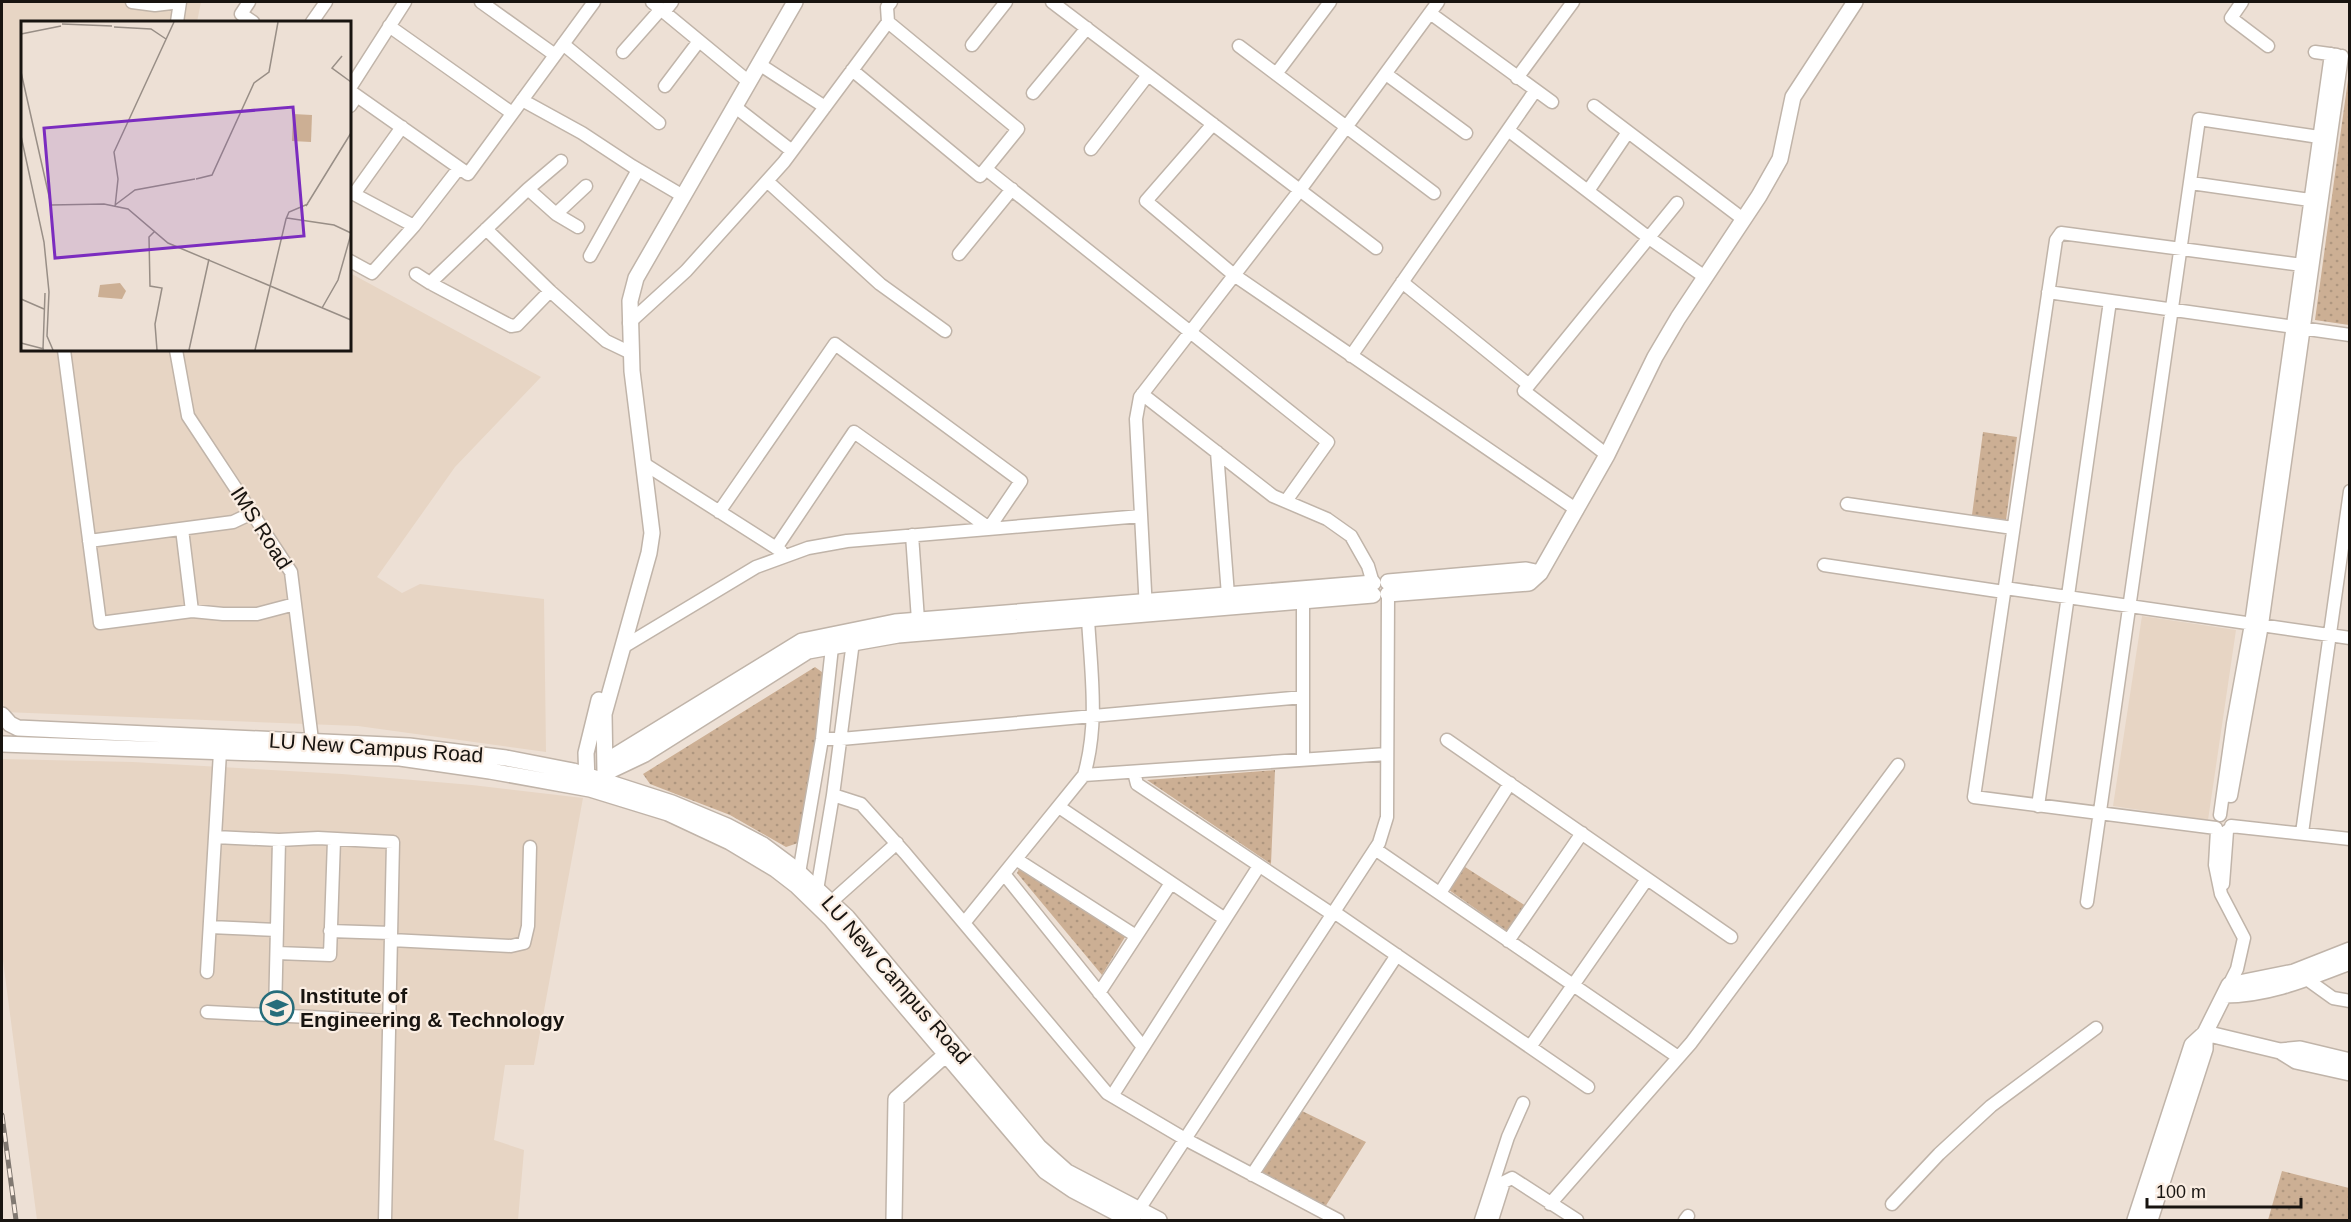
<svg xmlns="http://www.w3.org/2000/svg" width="2351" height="1222" viewBox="0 0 2351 1222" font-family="Helvetica,sans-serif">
	<defs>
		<pattern id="grass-dots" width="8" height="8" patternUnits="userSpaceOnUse" patternTransform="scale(1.5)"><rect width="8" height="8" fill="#ccaf94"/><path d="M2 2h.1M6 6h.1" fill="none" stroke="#ae967f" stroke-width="1.8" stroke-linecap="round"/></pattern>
	</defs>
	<rect width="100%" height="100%" fill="#ede0d5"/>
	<!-- built -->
	<path fill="#e7d5c4" d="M2,2h199l-4,20h-175v328h328v-77l191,104 -86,90 -78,110 25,16 18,-9 124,15 2,153 -188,-26 -354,-14 -2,-24z
		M2142,616l94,14 -28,190 -95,-14z
		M2,759l131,3 209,12 130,11 111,13 -49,267h-29l-11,75 30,10 -6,70h-481l-35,-267z"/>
	<!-- grass -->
	<path fill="url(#grass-dots)" d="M2349,72l1,253h-1l-34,-5z
		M1983,432l34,5 -11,83 -34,-5z
		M815,667l11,8 -25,167 -15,5 -56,-32 -80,-31 -7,-10z
		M1275,770l-4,94 -124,-84z
		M1465,867l61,39 -19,25 -58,-41z
		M1019,869l106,68 -23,38 -85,-102z
		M1302,1111l64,31 -41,65 -65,-33z
		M2282,1171l67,17v32h-81z"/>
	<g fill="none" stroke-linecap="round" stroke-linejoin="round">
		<!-- minor casing -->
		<g stroke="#c0b4a9" stroke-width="15">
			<path id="minor" d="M132,2l23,3 25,-3
				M249,2l-8,12 12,8
				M481,2l74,53
				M652,2l97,80
				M1052,2l324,246
				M2242,2l-11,16 37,28
				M664,12l8,-10
				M1430,13l122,89
				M177,22l3,-20
				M312,22l14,-20
				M389,26l123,87
				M563,44l96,79
				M972,45l34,-43
				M1239,46l195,147
				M623,52l38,-43
				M2315,52l22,3
				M759,64l66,43
				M852,70l128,106 38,-47 -130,-107
				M1276,74l54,-72
				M1386,74l80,59
				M1517,78l56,-76
				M665,86l34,-45
				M350,88l55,-86
				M350,91l118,83 126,-172
				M1033,93l54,-65
				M522,100l60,33 50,33 51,30
				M350,106l7,-10
				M734,106l58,45
				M1594,106l149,113
				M1213,124l-67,77 88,74 343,235
				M1508,130l141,108 56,39
				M1091,149l57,-74
				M986,169l342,273 -42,59
				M767,181l113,103 65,47
				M2191,183l119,17
				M528,189l28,25 22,13
				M1588,191l40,-59
				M350,192l64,34 45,-58
				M354,194l48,-67
				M556,214l30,-28
				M486,229l64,62 56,50 25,12
				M959,254l53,-65
				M590,256l48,-86
				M350,261l22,12 42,-47
				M416,274l14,9 81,43 6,-1 33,-34
				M1402,282l127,103
				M430,283l98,-94 33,-28
				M2048,292l302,43
				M629,323l57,-52 98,-109 104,-140 -1,-15 4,-5
				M64,350l36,273 92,-12 -10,-82
				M176,350l12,66 103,156 22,176
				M1351,356l184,-265
				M1142,394l131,102 54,23 24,17 17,30 5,17
				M1217,452l11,143
				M1607,455l-83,-64 153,-188
				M643,463l138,88
				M1847,504l166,24
				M719,512l116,-168 186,137 -32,47 -135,-96 -78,116
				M912,535l6,85
				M89,541l144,-19 19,-9
				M1824,565l180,27
				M2005,588l345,50
				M1146,610l-10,-191 4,-22 160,-207 138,-188
				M192,611l31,3h34l38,-10
				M623,647l133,-80 52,-19 39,-7 294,-25
				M822,739h19l462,-42
				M1447,740l284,197
				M1303,760v-159
				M1134,772l3,12 195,130
				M1084,775l303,-21
				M833,795l28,9 44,49 202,240 78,46 153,81
				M2231,796l31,-171 80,-569
				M2038,806l72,-505
				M1059,807l166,112
				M2220,815l13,-92 18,-99 80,-570
				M2231,826l119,13
				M2216,828l-242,-31 82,-557 5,-7 241,32
				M2217,830l-2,35 6,29 23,44 -7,31 -8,16
				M2302,833l48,-342
				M215,837l64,3 39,-2 75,4 -8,378
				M1375,849l303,208
				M1016,859l120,77
				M1004,874l139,173
				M798,879l24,-140 11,-101
				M2223,884l4,-53
				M1440,893l70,-110
				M816,896l17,-101 21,-161
				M831,902l66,-59
				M2087,902l112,-783 120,18
				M1334,912l254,175
				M964,923l120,-148c15,-51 7,-103 4,-156
				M210,927l67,3
				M330,931l61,2
				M391,940l120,6 13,-3 4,-17 2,-79
				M1508,941l74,-108
				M277,953l53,2 4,-115
				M207,972l13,-220
				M2301,975l32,23 17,3
				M1099,993l72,-110
				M207,1012l182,9
				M275,1015l4,-175
				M1530,1047l117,-168
				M1112,1096l147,-230
				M1252,1175l145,-220
				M1550,1204l141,-161 207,-278
				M1892,1204l47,-50 52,-48 105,-78
				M1134,1217l245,-374 8,-26 1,-223
				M1481,1220l27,-83 15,-34
				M1492,1220l12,-38 8,-4 65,42
				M1685,1220l3,-4"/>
		</g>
		<!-- tertiary casing -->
		<g stroke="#c0b4a9" stroke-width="18">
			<path id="tertiary" d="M1388,582l138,-12 14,3
				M1388,594l141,-11 11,-10 67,-118 48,-98 23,-39 81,-122 21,-37 13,-62 62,-95
				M2,715l8,9 8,4 391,18 97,12 67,13 99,32 55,23 36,19 31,23 53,49 192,230 28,25 92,48
				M2,744l398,14 90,13 100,18 78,24 62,29 45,27 22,17 33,32 215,253 28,19 57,30
				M605,762l197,-121 93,-19 478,-39
				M605,773l40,-19 163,-103 90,-16 475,-40
				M587,782l-1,-29 13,-53
				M601,790l4,-17 -1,-59 45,-161 3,-20 -20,-162 -2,-70 6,-23 159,-276
				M2224,995c45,0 84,-17 126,-33
				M2205,1033l75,18 16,10 54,12
				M2280,1051l20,-2 50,12
				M894,1220l2,-121 57,-51
				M2135,1220l57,-175 13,-12 24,-48 65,-13 56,-22
				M2150,1220l55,-171v-16"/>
		</g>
		<!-- minor -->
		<use href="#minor" stroke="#fff" stroke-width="12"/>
		<!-- tertiary -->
		<use href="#tertiary" stroke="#fff" stroke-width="15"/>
		<!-- rail casing -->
		<g stroke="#807871" stroke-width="5">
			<path id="rail" d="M2,1115l14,105"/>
		</g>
		<!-- rail -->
		<use href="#rail" stroke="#faede2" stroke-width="3" stroke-dasharray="9" stroke-linecap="butt"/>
	</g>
	<!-- icons -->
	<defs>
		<g id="university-ring" transform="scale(1.725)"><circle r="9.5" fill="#faede2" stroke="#266d7b" stroke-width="1.5"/><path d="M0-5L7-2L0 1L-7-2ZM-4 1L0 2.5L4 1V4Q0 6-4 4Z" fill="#266d7b"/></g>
	</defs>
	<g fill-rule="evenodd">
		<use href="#university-ring" x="277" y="1008"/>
	</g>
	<g text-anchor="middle" stroke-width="4.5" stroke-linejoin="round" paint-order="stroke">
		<!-- street labels -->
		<g font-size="21" fill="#181410" stroke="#faede2">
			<text transform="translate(261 528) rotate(57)" y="7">IMS Road</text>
			<text transform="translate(376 748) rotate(4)" y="7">LU New Campus Road</text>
			<text transform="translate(896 980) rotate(49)" y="7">LU New Campus Road</text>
		</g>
		<!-- poi labels -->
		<g font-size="21" font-weight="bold" fill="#181410" stroke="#faede2" text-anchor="start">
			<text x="300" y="1003">Institute of<tspan x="300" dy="24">Engineering &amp; Technology</tspan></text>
		</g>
	</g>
	<!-- overview -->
	<g transform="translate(21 21)">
		<rect width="330" height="330" fill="#ede0d5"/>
		<path d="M272,93l19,1 -1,27 -19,-1z" fill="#ccaf94"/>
		<path d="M99,262l6,8 -4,8 -24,-2 2,-12z" fill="#ccaf94"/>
		<path fill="none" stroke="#988e86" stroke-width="1.5" d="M41,3l50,2M93,6l37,2 15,10M0,13l40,-8M321,35l-10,12 19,14M0,51l30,133 53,-1 24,5 40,34 183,77M0,115l23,106 5,50 -2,44 6,14M175,158l16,-4 42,-92 15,-11 9,-50M94,184l20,-15 60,-11M285,185l45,-73M94,186l3,-28 -4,-27 60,-130M266,197l47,7 17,8M134,210l-6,6 1,49 12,2 -7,36 2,26M0,278l23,10M301,287l16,-28 13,-46M0,322l23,6M22,328l2,-56M168,329l20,-91M234,329l31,-131 3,-7 19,-8"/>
		<path fill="#7b2cbf" fill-opacity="0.15" stroke="#7b2cbf" stroke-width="3" d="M272,86l11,129 -249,22 -11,-130z"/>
		<rect width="330" height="330" fill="none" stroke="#181410" stroke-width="3"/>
	</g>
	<!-- border -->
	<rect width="2351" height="1222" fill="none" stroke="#181410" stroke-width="6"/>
	<!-- scale -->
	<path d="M2147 1198v9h154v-9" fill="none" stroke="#181410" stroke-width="3"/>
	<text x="2156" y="1198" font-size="18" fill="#181410" stroke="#faede2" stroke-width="4.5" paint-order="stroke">100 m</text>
</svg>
